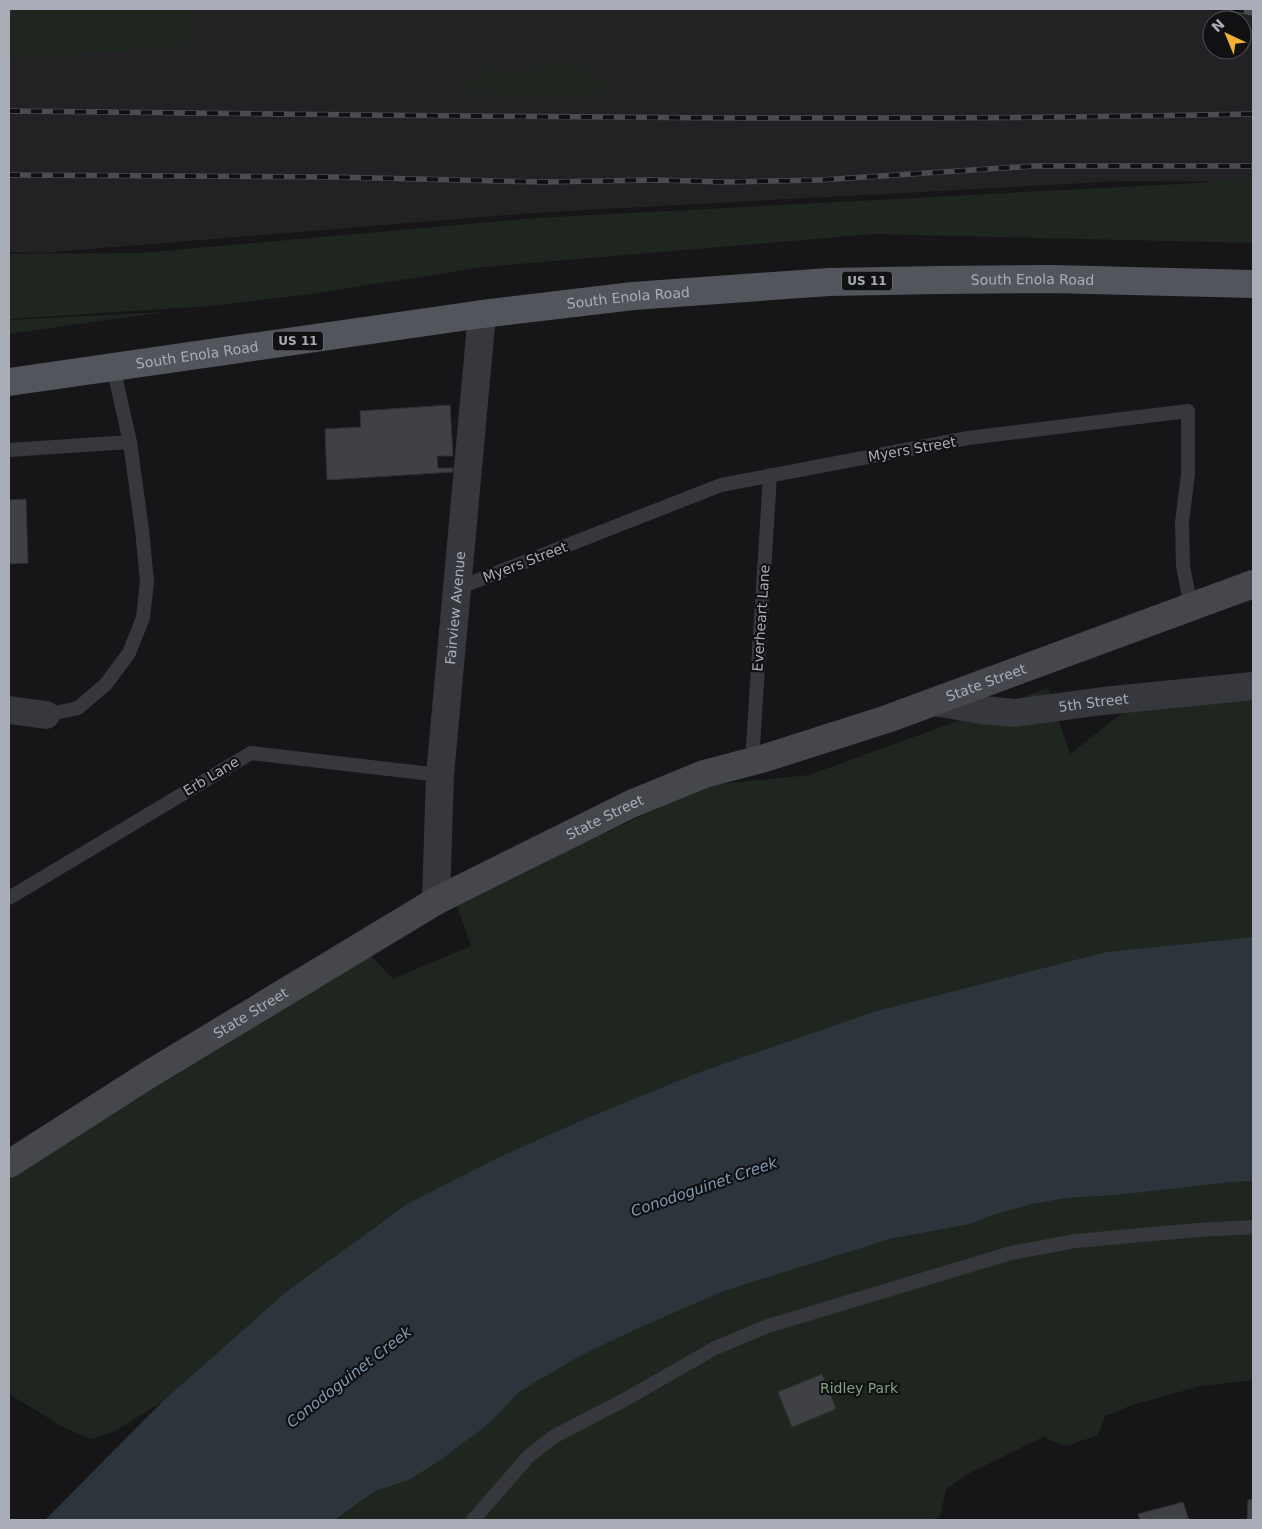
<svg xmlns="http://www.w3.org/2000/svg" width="1262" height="1529" viewBox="0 0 1262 1529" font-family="'DejaVu Sans',sans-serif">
	<rect width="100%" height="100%" fill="#161618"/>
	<!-- built -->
	<path fill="#222225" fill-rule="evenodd" d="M9,9h1244v173l-129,-1 -591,32 -492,40 -32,-1zM1212,20h30v30h-30z"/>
	<!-- green -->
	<path fill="#1e261f" d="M9,9h182l2,17 -8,18 -27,5 -149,9z
		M565,60l30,14 13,15 -13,8h-64l-64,-5 -3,-7 24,-19 24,10 18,-8z
		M1253,177v66l-380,-9 -389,33 -173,27 -101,12 -201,13v-65l132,-1 394,-35 663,-35z
		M164,312l-155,22v-14z
		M1048,688l22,66 74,-58 109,1v240l-147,15 -230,59 -179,62 -110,45 -180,86 -120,87 -124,110 -49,31 -22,7 -29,-12 -54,-33v-222l360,-218 24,25 78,-33 -15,-44 252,-117 101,-10z
		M1253,1181v199l-52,6 -69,19 -27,11 -7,19 -31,11 -20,-7 -2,-3 -77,38 -22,15 -6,28 -9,3h-597l43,-29 32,-11 82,-58 28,-30 61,-36 59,-28 85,-37 166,-52 80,-15 26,-10 36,-10 35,-6 51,-3 115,-13z"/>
	<!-- water -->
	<path fill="#2c353c" d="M1253,937v244l-20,1 -115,13 -51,3 -35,6 -36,10 -26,10 -80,15 -166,52 -85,37 -59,28 -61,36 -28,30 -52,39 -30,19 -33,11 -42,29h-289l118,-119 124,-110 120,-87 93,-47 87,-39 110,-45 179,-62 230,-59z"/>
	<!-- building -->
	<path fill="#404145" stroke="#303034" d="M450,405l3,51h-16l1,12h15v4l-126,8 -2,-51 36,-2 -1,-16z
		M26,499l2,64 -19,1v-64z
		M822,1374l14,35 -44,18 -14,-35z
		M1253,1499v21h-6l1,-20z
		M1183,1502l6,18h-49l-2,-6z"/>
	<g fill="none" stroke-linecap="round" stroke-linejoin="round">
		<!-- service -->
		<path stroke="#37383d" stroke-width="14" d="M9,450l121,-8
			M458,588l263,-103 247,-47 220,-27v63l-6,48 1,44 8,41
			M46,715l32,-7 28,-24 23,-31 14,-35 4,-37 -5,-51 -12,-88 -17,-75
			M752,762l18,-287
			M9,898l242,-145 189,22
			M473,1520l56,-64 24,-19 73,-38 89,-51 53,-22 243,-73 64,-12 123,-11 55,-3"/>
		<!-- minor -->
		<g stroke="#37383d" stroke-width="28">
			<path id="s1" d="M934,702l48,8 33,3 88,-12 150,-15"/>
			<path d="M9,710l37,5"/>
			<path id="s2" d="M436,901l4,-126 42,-461"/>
		</g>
		<!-- secondary -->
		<path stroke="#45474d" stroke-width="28" id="s3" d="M9,1164l139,-89 288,-174 195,-97 73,-30 61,-16 122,-39 366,-135"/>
		<!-- primary -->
		<path stroke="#53555c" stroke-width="28" id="s4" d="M9,382l473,-68 151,-18 196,-14 111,-2 111,-1 202,5"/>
		<!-- rail casing -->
		<g stroke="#4a4c52" stroke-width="5.5">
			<path id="rail" d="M1233,9l20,4
				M9,111c414,4 830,12 1244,3
				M9,175l323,2 211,5 112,-2 71,2 94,-2 214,-14h219"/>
		</g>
		<!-- rail -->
		<use href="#rail" stroke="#111113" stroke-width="4" stroke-dasharray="11" stroke-linecap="butt"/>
	</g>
	<g text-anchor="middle" stroke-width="4.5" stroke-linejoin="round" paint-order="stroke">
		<!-- shield labels -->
		<g fill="#111113" stroke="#7b7e86" stroke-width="1">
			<rect x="842" y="271.5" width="50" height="19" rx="4"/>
			<rect x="273" y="331.5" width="50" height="19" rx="4"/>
		</g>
		<g font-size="12" font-weight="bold" fill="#a8adb8">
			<text x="867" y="285">US 11</text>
			<text x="298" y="345">US 11</text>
		</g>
		<!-- street labels -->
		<g font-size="14" fill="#a8adb8" stroke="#111113">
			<text dy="5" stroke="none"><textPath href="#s4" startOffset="1030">South Enola Road</textPath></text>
			<text dy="5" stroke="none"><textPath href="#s4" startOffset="625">South Enola Road</textPath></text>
			<text dy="5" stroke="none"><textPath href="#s4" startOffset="190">South Enola Road</textPath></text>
			<text transform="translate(912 449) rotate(-10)" y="5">Myers Street</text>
			<text transform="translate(525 562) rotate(-21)" y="5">Myers Street</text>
			<text dy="5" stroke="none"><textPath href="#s2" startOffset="294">Fairview Avenue</textPath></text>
			<text transform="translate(761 618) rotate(-86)" y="5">Everheart Lane</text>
			<text dy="5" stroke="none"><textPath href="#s3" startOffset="1095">State Street</textPath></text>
			<text dy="5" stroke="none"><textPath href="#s1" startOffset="161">5th Street</textPath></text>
			<text transform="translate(211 776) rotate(-31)" y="5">Erb Lane</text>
			<text dy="5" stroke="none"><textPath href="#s3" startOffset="690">State Street</textPath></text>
			<text dy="5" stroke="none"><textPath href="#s3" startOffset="285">State Street</textPath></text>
		</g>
		<!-- park labels -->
		<g font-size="14" fill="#7fa381" stroke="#111113">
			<text x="859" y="1393">Ridley Park</text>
		</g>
		<!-- water labels -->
		<g font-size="15" font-style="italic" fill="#7f9bb3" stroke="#111113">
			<text transform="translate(704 1187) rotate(-19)" y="5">Conodoguinet Creek</text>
			<text transform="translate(349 1377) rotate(-38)" y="5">Conodoguinet Creek</text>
		</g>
	</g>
	<!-- border -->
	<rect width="1262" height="1529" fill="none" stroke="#a8adb8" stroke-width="20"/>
	<!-- north arrow -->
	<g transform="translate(1227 35) rotate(316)"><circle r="24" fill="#111113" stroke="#4d4f55"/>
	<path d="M0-4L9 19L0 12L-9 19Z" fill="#f2b134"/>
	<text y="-8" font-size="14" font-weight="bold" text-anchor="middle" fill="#a8adb8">N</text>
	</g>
</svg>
